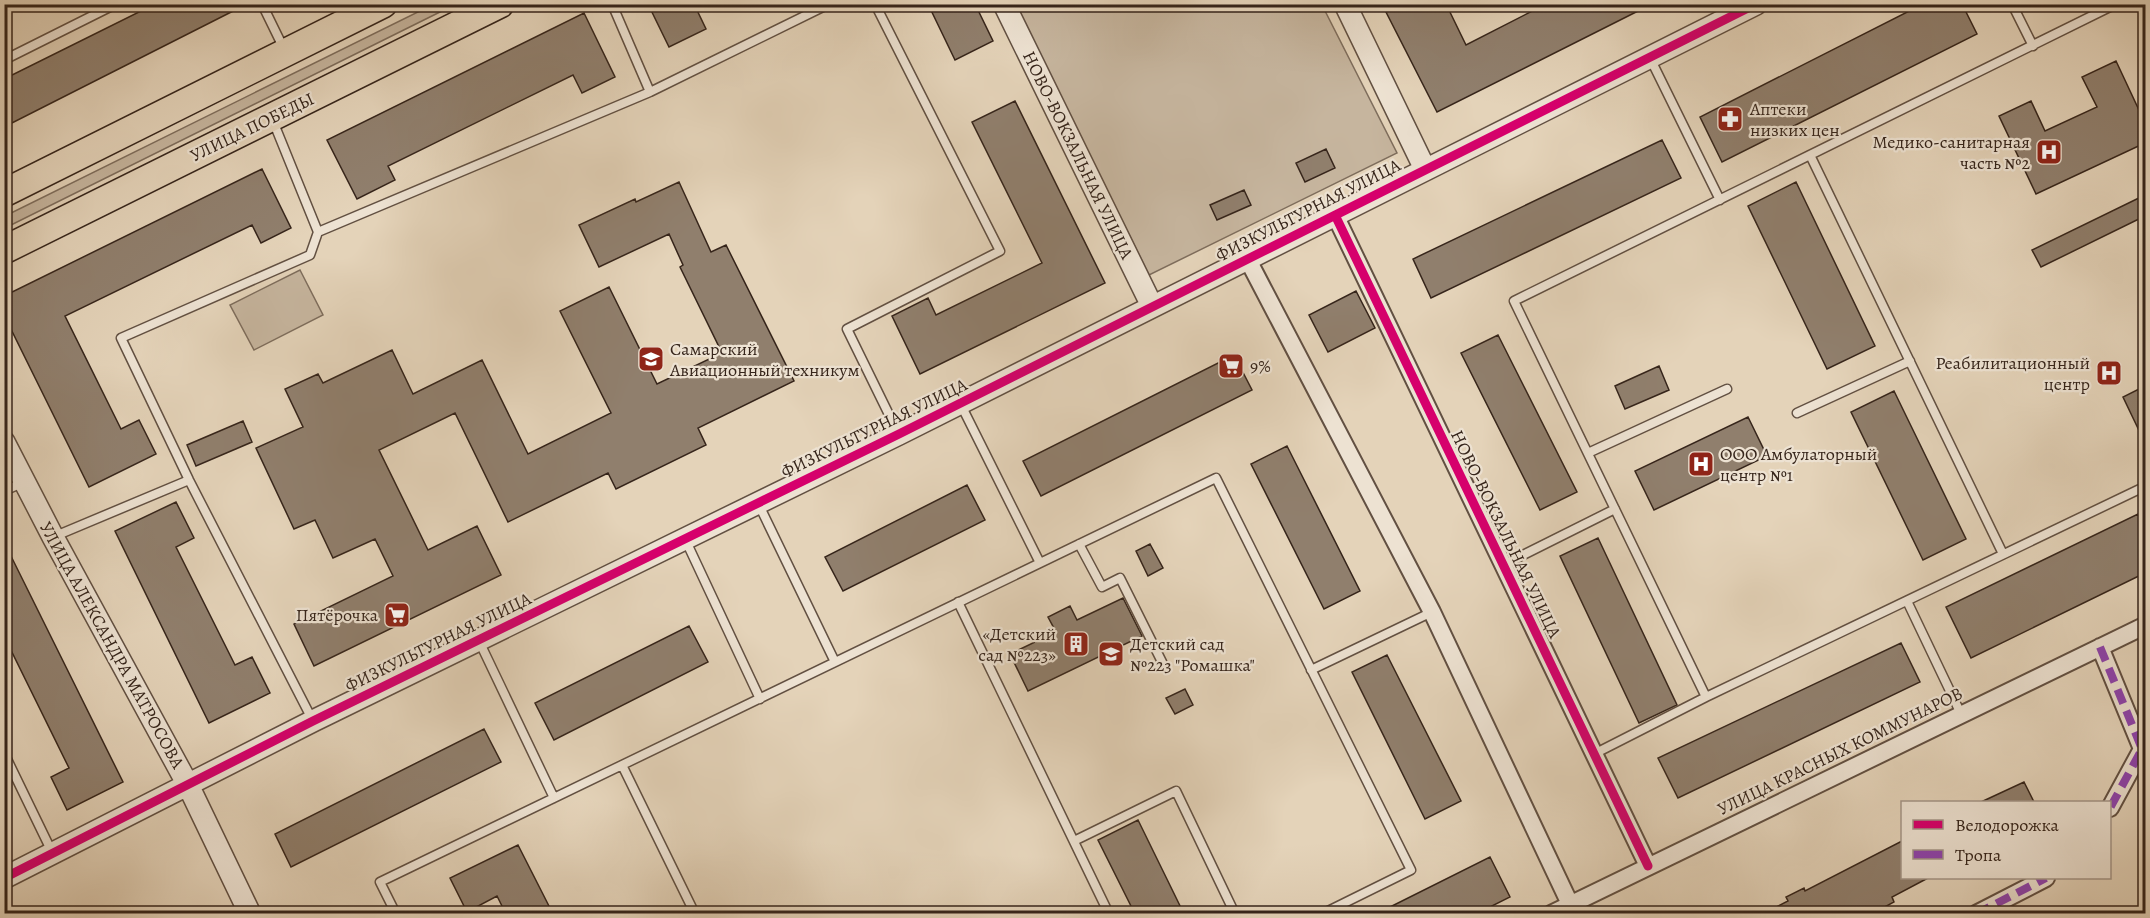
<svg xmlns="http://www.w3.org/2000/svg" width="2150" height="918" viewBox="0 0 2150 918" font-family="Alegreya,serif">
	<rect width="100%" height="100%" fill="#e4d3b9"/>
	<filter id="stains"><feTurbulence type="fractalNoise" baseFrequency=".00333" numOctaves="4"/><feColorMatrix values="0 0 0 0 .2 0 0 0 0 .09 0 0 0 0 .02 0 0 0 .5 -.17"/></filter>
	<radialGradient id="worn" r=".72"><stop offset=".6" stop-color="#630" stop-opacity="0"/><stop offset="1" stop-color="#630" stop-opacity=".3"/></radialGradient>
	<!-- green -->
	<path fill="#c6b59e" stroke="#7e6d5c" stroke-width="1.5" d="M434,4l20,1 -449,223v-12z
		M1015,5h307l75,148 -248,122z
		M300,270l23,45 -69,35 -24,-45z"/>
	<!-- building -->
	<path fill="#907f6d" stroke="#36251b" stroke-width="1.5" d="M155,4h92l-243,123v-48z
		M648,4h46l12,25 -37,18z
		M928,4h47l18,37 -38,19z
		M1401,4h45l20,41 80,-41h106l-215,108 -51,-100z
		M1923,4h39l15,30 -255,128 -22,-45z
		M584,13l31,64 -33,16 -9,-18 -185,91 7,14 -38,19 -30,-59z
		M2116,61l29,62v20l-109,51 -37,-78 32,-15 14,30 52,-24 -15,-30z
		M1015,101l90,182 -185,91 -28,-58 36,-18 8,17 106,-52 -70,-141z
		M1662,140l19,38 -250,120 -18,-39z
		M1326,149l9,19 -30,14 -9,-19z
		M262,169l29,59 -30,15 -9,-18 -187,91 56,113 18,-9 17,34 -67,33 -85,-172v-19z
		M679,182l32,70 15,-7 68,136 -96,47 8,17 -90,44 -8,-16 -100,49 -53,-109 -76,37 49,100 49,-24 24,49 -187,91 -20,-42 99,-48 -18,-37 -42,19 -18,-38 -21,9 -38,-81 47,-21 -18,-38 33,-15 5,9 69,-33 21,44 69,-34 46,94 83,-41 -51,-102 49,-24 48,97 65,-31 -42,-86 3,-2 -14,-31 -70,33 -20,-42 56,-26 1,3z
		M1796,182l79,164 -48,23 -79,-163z
		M1244,190l7,15 -34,15 -7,-15z
		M2145,195v21l-104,51 -9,-17z
		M1356,291l19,37 -47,24 -19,-37z
		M1498,335l79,157 -37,18 -79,-157z
		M1234,355l18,35 -211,106 -18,-35z
		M1659,366l10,24 -44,19 -10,-23z
		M2145,386v57l-22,-46z
		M1894,391l72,148 -43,21 -72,-148z
		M1748,417l19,39 -113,54 -19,-39z
		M243,421l9,21 -56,24 -9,-21z
		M1287,446l73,145 -36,18 -73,-145z
		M967,485l18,35 -142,71 -18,-34z
		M176,502l18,36 -18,9 59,118 17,-8 18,36 -61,30 -94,-192z
		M2138,514l7,16v43l-174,85 -25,-51z
		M1598,538l79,167 -38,18 -79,-167z
		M4,542l119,240 -56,28 -16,-33 18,-9 -65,-132z
		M1150,544l13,24 -15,8 -12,-25z
		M1123,598l19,38 -114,55 -18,-37 46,-22 -8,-15 22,-11 7,14z
		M689,626l19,36 -154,78 -19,-37z
		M1901,643l19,39 -242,116 -20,-40z
		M1387,655l74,146 -36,18 -73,-147z
		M1185,689l8,16 -18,9 -9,-16z
		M484,729l17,33 -210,105 -16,-33z
		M2024,782l10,20h-53z
		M1138,820l46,94h-49l-37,-74z
		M1902,841v37h26l-36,19 2,5 -22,12h-109l25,-13 -2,-4 18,-9 1,3z
		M518,845l35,69h-47l-9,-18 -30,16 -17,-34z
		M1490,857l20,40 -34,17h-100z"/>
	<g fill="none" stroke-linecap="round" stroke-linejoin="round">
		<!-- service casing -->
		<g stroke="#625042" stroke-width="11">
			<path id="service" d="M262,4l22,45
				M612,4l38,88
				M875,4l125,247 -153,78 51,104
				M2012,4l21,42
				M2116,4l-602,297 192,396 440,-211
				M1650,58l70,142
				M4,60l112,-56
				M273,121l45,111
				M1810,155l193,399
				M961,405l79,158
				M1797,413l113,-52
				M1588,453l139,-64
				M4,491l20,-9
				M758,503l77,159
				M53,537l136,-57
				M685,539l75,160
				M1079,544l23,43 18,-9 44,88
				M1503,565l112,-56
				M1907,601l54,113
				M958,602l151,312
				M479,641l75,157
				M1311,670l121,-58
				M313,721l-124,-241 -68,-142 189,-83 8,-23 332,-140 179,-88
				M4,753l48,99
				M1594,754l112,-57
				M622,765l73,149
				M1074,841l102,-50 59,123
				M396,914l-16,-32 836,-404 195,392 -89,44"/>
		</g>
		<!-- minor casing -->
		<g stroke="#625042" stroke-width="20">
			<path id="minor" d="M1335,215l313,651
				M1248,260l184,352 138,292
				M2100,647l42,102 -32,59
				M1551,914l595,-289
				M1976,914l70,-36"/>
		</g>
		<!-- tertiary casing -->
		<g stroke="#625042" stroke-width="24">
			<path id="tertiary" d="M1004,4l148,302
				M1345,4l80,165
				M4,442l49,95 135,248 62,129
				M4,878l309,-157 586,-287 857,-430"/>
		</g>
		<!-- primary casing -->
		<g stroke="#36251b" stroke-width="30">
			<path id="primary" d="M4,193l379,-189
				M4,250l496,-246"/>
		</g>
		<!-- service -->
		<use href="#service" stroke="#ede2d2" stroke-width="8"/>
		<!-- minor -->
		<use href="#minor" stroke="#ede2d2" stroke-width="16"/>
		<!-- tertiary -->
		<use href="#tertiary" stroke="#ede2d2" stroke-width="21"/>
		<!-- primary -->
		<use href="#primary" stroke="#e4d3b9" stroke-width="27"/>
		<!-- quiet -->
		<path stroke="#8e44ad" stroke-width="8" stroke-dasharray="15 8" stroke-linecap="butt" d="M2100,647l42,102 -32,59
			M1976,914l70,-36"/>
		<!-- cycleway casing -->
		<g stroke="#ede2d2" stroke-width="13">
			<path id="cycleway" d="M1335,215l313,651
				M4,878l309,-157 586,-287 857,-430"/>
		</g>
		<!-- cycleway -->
		<use href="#cycleway" stroke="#d6006c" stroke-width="9"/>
	</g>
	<!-- icons -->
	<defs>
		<g id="pharmacy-square" transform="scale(1.35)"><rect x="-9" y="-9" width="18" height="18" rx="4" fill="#8f2418" stroke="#ede2d2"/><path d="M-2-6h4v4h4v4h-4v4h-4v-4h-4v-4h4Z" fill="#fff"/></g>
		<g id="hospital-square" transform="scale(1.35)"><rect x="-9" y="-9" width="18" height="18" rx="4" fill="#8f2418" stroke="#ede2d2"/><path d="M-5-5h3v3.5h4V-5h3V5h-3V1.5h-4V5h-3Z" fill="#fff"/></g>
		<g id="university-square" transform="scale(1.35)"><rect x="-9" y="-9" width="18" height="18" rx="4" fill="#8f2418" stroke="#ede2d2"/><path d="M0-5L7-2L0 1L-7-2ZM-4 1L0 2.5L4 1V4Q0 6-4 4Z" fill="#fff"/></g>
		<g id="supermarket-square" transform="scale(1.35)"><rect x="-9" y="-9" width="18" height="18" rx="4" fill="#8f2418" stroke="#ede2d2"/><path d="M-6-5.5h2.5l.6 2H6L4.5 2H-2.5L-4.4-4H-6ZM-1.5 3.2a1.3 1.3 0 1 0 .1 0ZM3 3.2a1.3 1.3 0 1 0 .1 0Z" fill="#fff"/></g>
		<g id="building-square" transform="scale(1.35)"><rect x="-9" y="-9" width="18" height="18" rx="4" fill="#8f2418" stroke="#ede2d2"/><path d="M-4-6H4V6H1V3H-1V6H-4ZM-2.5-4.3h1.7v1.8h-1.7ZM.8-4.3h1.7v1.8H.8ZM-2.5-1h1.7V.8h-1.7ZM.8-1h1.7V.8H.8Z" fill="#fff"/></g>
		<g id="school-square" transform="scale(1.35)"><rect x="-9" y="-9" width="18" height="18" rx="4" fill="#8f2418" stroke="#ede2d2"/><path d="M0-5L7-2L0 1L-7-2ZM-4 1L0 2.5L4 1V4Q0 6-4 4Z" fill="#fff"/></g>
	</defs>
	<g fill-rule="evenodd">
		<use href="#pharmacy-square" x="1730" y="119"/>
		<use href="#hospital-square" x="2049" y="152"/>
		<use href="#university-square" x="651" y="359"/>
		<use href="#supermarket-square" x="1231" y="366"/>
		<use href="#hospital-square" x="2109" y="373"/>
		<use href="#hospital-square" x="1701" y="464"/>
		<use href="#supermarket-square" x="397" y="615"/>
		<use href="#building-square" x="1076" y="644"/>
		<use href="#school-square" x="1111" y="654"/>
	</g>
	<g text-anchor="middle" stroke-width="4.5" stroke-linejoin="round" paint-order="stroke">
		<!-- poi labels -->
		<g font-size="18" fill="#36251b" stroke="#ede2d2" text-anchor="start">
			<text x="1750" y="115">Аптеки<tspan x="1750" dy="21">низких цен</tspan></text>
			<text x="2030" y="148" text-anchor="end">Медико-санитарная<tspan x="2030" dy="21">часть №2</tspan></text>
			<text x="670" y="355">Самарский<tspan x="670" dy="21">Авиационный техникум</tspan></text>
			<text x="2090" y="369" text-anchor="end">Реабилитационный<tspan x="2090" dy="21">центр</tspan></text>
			<text x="1250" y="372">9%</text>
			<text x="1720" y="460">ООО Амбулаторный<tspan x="1720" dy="21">центр №1</tspan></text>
			<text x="378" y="621" text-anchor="end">Пятёрочка</text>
			<text x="1056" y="640" text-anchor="end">«Детский<tspan x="1056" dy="21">сад №223»</tspan></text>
			<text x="1130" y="650">Детский сад<tspan x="1130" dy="21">№223 "Ромашка"</tspan></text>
		</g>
		<!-- street labels -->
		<g font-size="18" fill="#36251b" stroke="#ede2d2">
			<text transform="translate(252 127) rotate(-26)" y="6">УЛИЦА ПОБЕДЫ</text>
			<text transform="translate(1078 155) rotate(64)" y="6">НОВО-ВОКЗАЛЬНАЯ УЛИЦА</text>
			<text transform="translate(1308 210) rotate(-27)" y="6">ФИЗКУЛЬТУРНАЯ УЛИЦА</text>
			<text transform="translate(874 428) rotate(-26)" y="6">ФИЗКУЛЬТУРНАЯ УЛИЦА</text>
			<text transform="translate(1506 534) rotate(64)" y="6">НОВО-ВОКЗАЛЬНАЯ УЛИЦА</text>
			<text transform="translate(438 642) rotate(-26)" y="6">ФИЗКУЛЬТУРНАЯ УЛИЦА</text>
			<text transform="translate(112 645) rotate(61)" y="6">УЛИЦА АЛЕКСАНДРА МАТРОСОВА</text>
			<text transform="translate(1840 751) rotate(-26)" y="6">УЛИЦА КРАСНЫХ КОММУНАРОВ</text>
		</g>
	</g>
	<!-- margin -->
	<rect width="2150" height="918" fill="none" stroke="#e4d3b9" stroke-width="24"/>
	<rect x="6" y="6" width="2138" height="906" fill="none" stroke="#36251b" stroke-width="3"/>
	<rect x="12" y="12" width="2126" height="894" fill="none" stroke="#36251b" stroke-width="1.5"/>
	<!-- legend -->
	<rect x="1901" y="801" width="210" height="78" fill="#ede2d2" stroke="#a49689" stroke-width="1.5"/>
	<rect x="1913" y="820" width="30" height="9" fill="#d6006c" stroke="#a49689" stroke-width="1.5"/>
	<text x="1955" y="831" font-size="18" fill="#36251b">Велодорожка</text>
	<rect x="1913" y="850" width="30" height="9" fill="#8e44ad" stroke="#a49689" stroke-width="1.5"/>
	<text x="1955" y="861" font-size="18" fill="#36251b">Тропа</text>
	<rect width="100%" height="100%" filter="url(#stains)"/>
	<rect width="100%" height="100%" fill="url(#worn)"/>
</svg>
